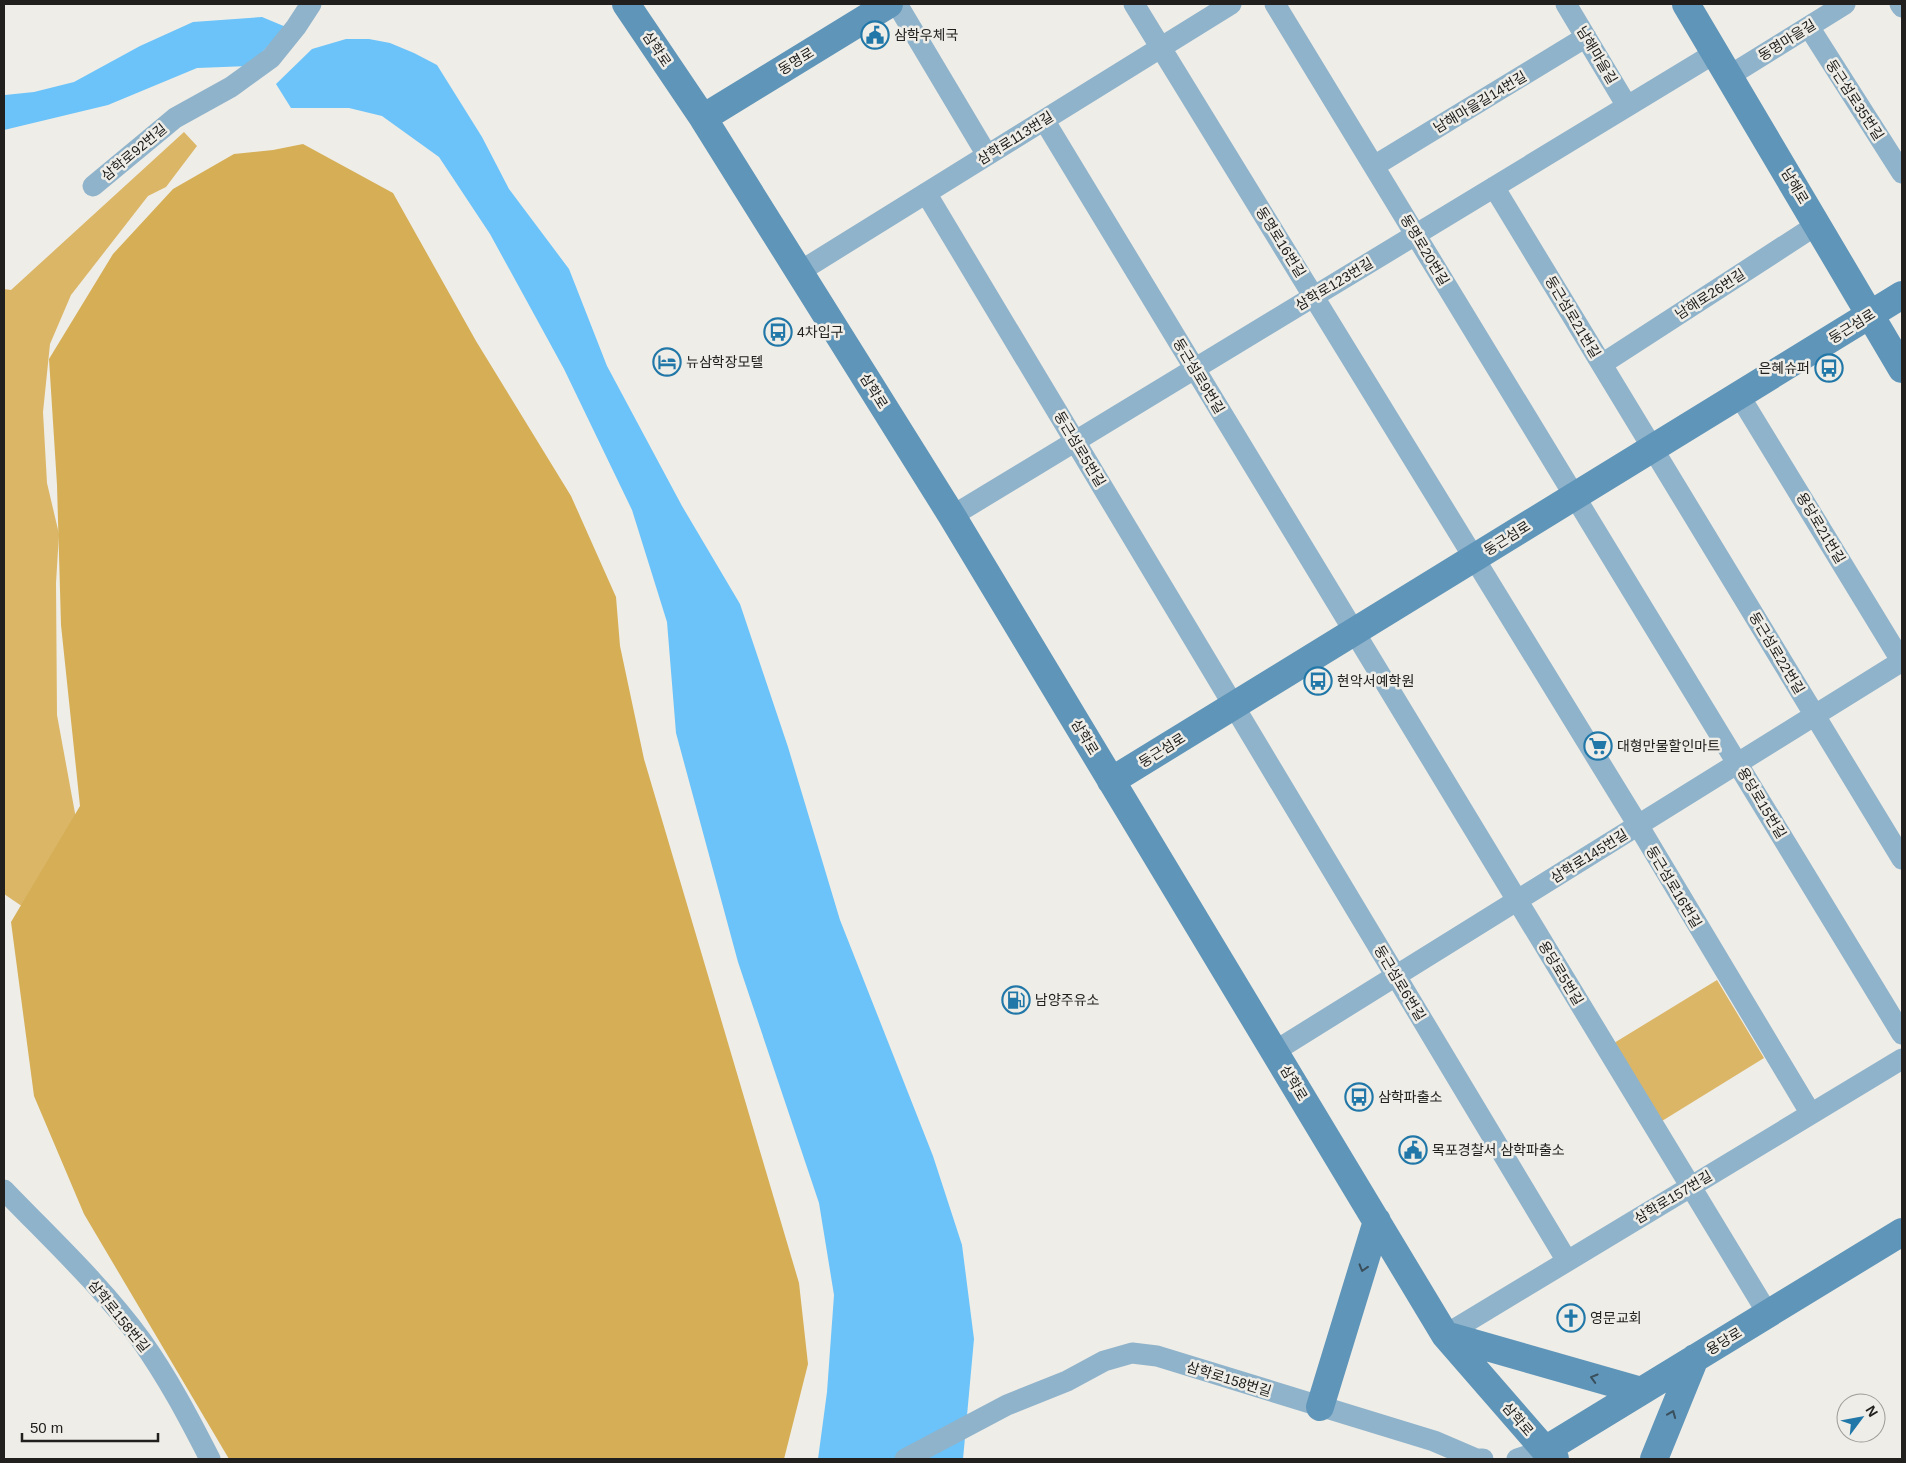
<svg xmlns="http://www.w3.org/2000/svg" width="1906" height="1463" viewBox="0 0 1906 1463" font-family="Arial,'Noto Sans KR',sans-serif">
	<rect width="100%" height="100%" fill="#efede7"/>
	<!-- green -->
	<path fill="#dbb667" d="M184,132l13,14 -31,41 -18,9 -77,99 -21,49 -7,68 4,71 12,51 -3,49 1,132 20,109 -45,89 -28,-19v-605l7,1z
		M1717,980l47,78 -102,63 -48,-78z"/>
	<!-- forest -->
	<path fill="#d5ae56" d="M303,144l90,49 83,148 95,155 45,101 4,49 24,113 155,524 9,81 -24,95h-555l-145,-245 -50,-118 -23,-174 69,-116 -19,-181 -4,-140 -8,-126 64,-105 60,-65 61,-35 39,-4z"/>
	<!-- water -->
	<path fill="#6bc3f9" d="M262,17l24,10 -37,39 -52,2 -89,37 -104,25v-37l1,2 29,-3 40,-10 66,-36 53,-24z
		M346,39h23l21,4 24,10 23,12 45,72 27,52 60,80 38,97 75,140 58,98 48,143 52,173 93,236 29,89 12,94 -11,120h-145l9,-67 7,-97 -15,-92 -81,-241 -62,-229 -9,-111 -35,-112 -68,-141 -74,-135 -51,-77 -57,-41 -33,-8h-58l-15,-24 36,-35z"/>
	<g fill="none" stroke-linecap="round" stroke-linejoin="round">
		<!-- street -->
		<path stroke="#8fb3cb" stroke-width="21" d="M897,4l90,151
			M1134,4l504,821 173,289
			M1275,4l627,1030
			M1566,4l61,102
			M1900,4l2,3
			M1809,27l93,146
			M1729,76l116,-72
			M1044,120l724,1194
			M1374,166l212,-129
			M93,186l82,-68 56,-31 40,-29 25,-31 15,-23
			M1494,187l408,672
			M926,193l641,1068
			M799,272l432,-268
			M1602,364l216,-140
			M1739,395l163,267
			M952,516l763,-463
			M1275,1051l627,-390
			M4,1190c46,48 98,96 137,150 27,38 48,78 69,119
			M1445,1335l457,-276
			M905,1459l102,-54 60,-24 37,-20 28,-8 25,3 277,85 42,18h7
			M1517,1459l28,-9"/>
		<!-- secondary -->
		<path stroke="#5f95b9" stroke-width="28" d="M626,4l77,114 249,398 493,819 100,115 10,9
			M1686,4l216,365
			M703,118l186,-114
			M1111,781l791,-486
			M1445,1335l196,56
			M1320,1407l57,-186
			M1545,1450l357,-218
			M1654,1459l41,-101"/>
	</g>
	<!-- one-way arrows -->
	<defs><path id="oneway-chevron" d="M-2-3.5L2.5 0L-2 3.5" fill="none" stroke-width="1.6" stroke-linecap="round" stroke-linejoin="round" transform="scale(1.25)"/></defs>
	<g stroke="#3a4f5c">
		<use href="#oneway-chevron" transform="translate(1363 1268) rotate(107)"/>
		<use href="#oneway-chevron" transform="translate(1594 1378) rotate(-164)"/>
		<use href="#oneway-chevron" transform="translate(1672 1414) rotate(-68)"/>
	</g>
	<!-- icons -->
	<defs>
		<g id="civic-ring" transform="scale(1.4375)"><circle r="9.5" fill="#efede7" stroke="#2178a8" stroke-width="1.5"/><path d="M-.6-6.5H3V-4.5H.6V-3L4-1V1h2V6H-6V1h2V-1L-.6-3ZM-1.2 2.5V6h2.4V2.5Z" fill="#2178a8"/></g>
		<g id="bus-ring" transform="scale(1.4375)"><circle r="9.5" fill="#efede7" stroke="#2178a8" stroke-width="1.5"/><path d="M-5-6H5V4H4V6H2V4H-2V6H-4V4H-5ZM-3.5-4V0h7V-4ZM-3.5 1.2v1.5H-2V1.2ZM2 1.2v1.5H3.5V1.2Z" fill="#2178a8"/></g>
		<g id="hotel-ring" transform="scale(1.4375)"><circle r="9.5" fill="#efede7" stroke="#2178a8" stroke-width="1.5"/><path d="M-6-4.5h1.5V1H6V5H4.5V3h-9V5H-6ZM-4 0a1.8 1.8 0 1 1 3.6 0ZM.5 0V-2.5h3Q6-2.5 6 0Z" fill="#2178a8"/></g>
		<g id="supermarket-ring" transform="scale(1.4375)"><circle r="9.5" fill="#efede7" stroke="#2178a8" stroke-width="1.5"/><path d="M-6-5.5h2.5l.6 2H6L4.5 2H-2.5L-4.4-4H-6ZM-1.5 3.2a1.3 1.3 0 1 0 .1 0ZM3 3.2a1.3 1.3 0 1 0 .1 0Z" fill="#2178a8"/></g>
		<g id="fuel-ring" transform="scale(1.4375)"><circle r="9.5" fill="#efede7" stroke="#2178a8" stroke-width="1.5"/><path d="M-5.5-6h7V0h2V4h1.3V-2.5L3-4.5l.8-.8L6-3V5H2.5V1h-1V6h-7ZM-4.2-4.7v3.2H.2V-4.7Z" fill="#2178a8"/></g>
		<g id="church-ring" transform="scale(1.4375)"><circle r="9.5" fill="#efede7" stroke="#2178a8" stroke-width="1.5"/><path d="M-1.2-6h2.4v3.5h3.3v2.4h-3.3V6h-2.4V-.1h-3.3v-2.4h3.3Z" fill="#2178a8"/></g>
	</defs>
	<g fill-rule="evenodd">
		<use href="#civic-ring" x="875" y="35"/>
		<use href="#bus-ring" x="778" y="332"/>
		<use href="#hotel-ring" x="667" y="362"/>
		<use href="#bus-ring" x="1829" y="368"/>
		<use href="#bus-ring" x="1318" y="681"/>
		<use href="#supermarket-ring" x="1598" y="746"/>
		<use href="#fuel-ring" x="1016" y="1000"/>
		<use href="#bus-ring" x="1359" y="1097"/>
		<use href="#civic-ring" x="1413" y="1150"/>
		<use href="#church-ring" x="1571" y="1318"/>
	</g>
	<g text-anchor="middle" stroke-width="5" stroke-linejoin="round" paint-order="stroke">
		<!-- poi labels -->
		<g font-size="14" fill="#21201e" stroke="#efede7" text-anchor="start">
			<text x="894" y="40">삼학우체국</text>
			<text x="797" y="337">4차입구</text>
			<text x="686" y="367">뉴삼학장모텔</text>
			<text x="1810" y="373" text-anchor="end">은혜슈퍼</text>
			<text x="1337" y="686">현악서예학원</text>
			<text x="1617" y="751">대형만물할인마트</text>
			<text x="1035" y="1005">남양주유소</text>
			<text x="1378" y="1102">삼학파출소</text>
			<text x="1432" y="1155">목포경찰서 삼학파출소</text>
			<text x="1590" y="1323">영문교회</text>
		</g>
		<!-- street labels -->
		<g font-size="14" fill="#21201e" stroke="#efede7">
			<text transform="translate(1787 40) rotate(-32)" y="5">동명마을길</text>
			<text transform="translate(657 49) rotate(56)" y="5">삼학로</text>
			<text transform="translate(1597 55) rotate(59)" y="5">남해마을길</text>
			<text transform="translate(796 61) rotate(-31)" y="5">동명로</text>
			<text transform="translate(1855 100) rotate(57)" y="5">둥근섬로35번길</text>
			<text transform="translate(1480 102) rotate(-31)" y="5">남해마을길14번길</text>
			<text transform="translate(1015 138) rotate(-32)" y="5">삼학로113번길</text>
			<text transform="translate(134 152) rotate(-40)" y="5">삼학로92번길</text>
			<text transform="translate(1795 186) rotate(59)" y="5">남해로</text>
			<text transform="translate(1281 242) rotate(58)" y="5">동명로16번길</text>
			<text transform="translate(1425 250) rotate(59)" y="5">동명로20번길</text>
			<text transform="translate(1334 284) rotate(-31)" y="5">삼학로123번길</text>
			<text transform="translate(1710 294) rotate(-33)" y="5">남해로26번길</text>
			<text transform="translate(1573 317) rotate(59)" y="5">둥근섬로21번길</text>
			<text transform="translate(1852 326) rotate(-32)" y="5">둥근섬로</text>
			<text transform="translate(1199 376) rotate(59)" y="5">둥근섬로9번길</text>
			<text transform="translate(874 391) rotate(58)" y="5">삼학로</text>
			<text transform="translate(1080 449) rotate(59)" y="5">둥근섬로5번길</text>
			<text transform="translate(1821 528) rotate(59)" y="5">용당로21번길</text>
			<text transform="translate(1507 538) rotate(-32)" y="5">둥근섬로</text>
			<text transform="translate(1777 653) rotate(59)" y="5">둥근섬로22번길</text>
			<text transform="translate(1085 737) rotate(59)" y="5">삼학로</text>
			<text transform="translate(1162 750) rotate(-32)" y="5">둥근섬로</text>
			<text transform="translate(1762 803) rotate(59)" y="5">용당로15번길</text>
			<text transform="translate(1589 856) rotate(-32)" y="5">삼학로145번길</text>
			<text transform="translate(1674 887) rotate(59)" y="5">둥근섬로16번길</text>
			<text transform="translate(1561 973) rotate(59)" y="5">용당로5번길</text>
			<text transform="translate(1400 983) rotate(59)" y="5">둥근섬로6번길</text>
			<text transform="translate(1294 1083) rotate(59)" y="5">삼학로</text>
			<text transform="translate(1673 1197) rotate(-31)" y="5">삼학로157번길</text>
			<text transform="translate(119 1316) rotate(51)" y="5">삼학로158번길</text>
			<text transform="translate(1724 1341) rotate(-31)" y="5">용당로</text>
			<text transform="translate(1229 1379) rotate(17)" y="5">삼학로158번길</text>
			<text transform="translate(1518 1419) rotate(49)" y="5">삼학로</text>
		</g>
	</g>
	<!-- border -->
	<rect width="1906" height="1463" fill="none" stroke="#21201e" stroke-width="10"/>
	<!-- north arrow -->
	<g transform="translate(1861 1418) rotate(58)"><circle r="24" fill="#efede7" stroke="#9d9b97"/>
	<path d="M0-4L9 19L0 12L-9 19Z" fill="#2178a8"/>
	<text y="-8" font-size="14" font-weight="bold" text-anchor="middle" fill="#21201e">N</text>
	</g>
	<!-- scale -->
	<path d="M22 1433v8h136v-8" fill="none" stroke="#21201e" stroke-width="2.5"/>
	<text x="30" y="1433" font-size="15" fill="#21201e" stroke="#efede7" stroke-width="4" paint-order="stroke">50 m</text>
</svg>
